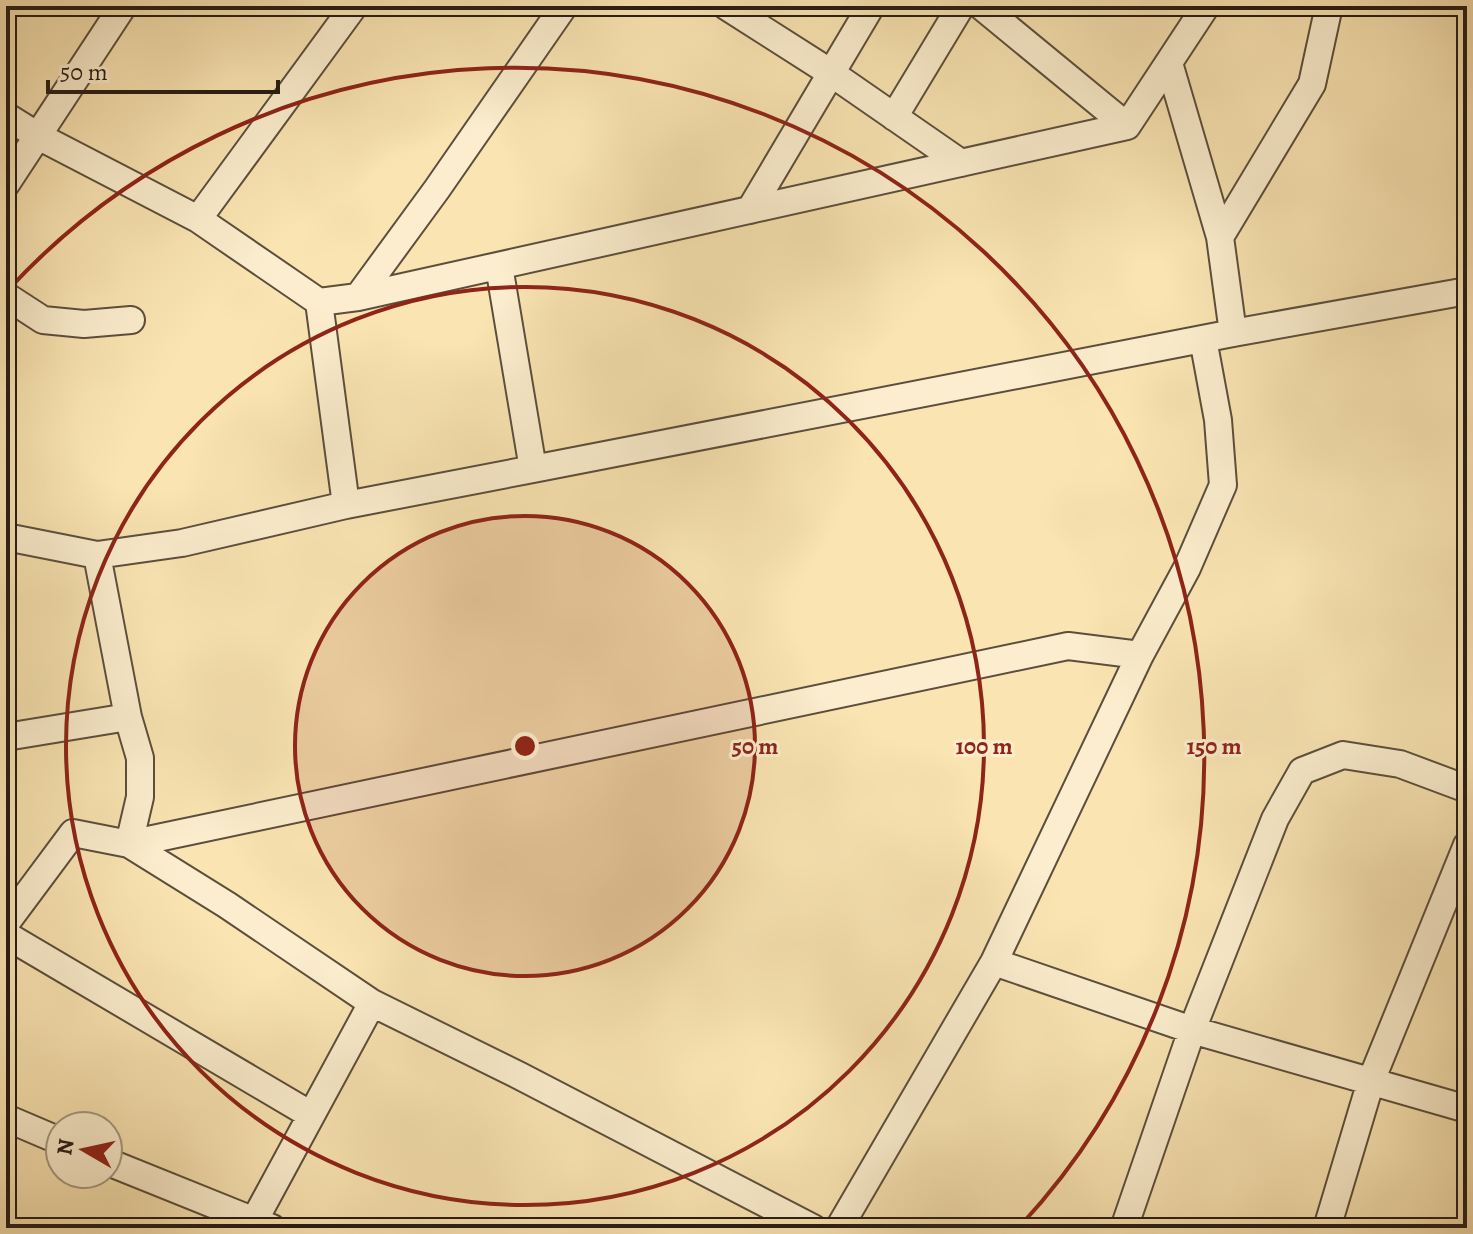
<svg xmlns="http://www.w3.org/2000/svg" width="1473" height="1234" viewBox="0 0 1473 1234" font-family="Alegreya,serif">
	<rect width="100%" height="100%" fill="#f9e4b2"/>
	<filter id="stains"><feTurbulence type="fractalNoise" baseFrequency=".0025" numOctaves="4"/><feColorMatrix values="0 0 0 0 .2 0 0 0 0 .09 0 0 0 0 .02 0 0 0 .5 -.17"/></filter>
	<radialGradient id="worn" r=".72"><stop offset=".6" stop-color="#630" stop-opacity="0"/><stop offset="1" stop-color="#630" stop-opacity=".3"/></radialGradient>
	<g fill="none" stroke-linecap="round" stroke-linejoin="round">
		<!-- minor casing -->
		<g stroke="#5c4e3c" stroke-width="30">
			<path id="minor" d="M726,6l105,67 130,90
				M981,6l146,120
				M1169,63l51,174
				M6,116l32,20 160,83 121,83 39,-5 769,-171 79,-120
				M894,117l67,-111
				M6,184l117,-178
				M750,210l121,-204
				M198,219l156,-213
				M499,266l34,203
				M6,296l37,24 41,4 47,-4
				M358,297l79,-108 127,-183
				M319,302l27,203
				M1233,333l-13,-96 92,-153 17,-78
				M6,537l91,18 85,-12 164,-38 187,-36 700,-136 234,-42
				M97,555l31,162 12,41v39l-11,47 98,61 145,98 148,73 293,152
				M6,737l122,-20
				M6,923l67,-90 56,11 939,-198 72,9
				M6,935l305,180
				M994,962l198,68 275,79
				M6,1118l54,23
				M108,1162l164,66
				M254,1221l118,-218
				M839,1228l155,-266 146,-307 47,-87 36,-83 -5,-65 -15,-81
				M1124,1228l68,-198 83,-211 27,-48 41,-16 57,9 67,25
				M1327,1228l44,-147 96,-236"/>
		</g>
		<!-- minor -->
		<use href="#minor" stroke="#fbedcd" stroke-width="26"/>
	</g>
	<!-- distance rings -->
	<circle cx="525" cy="746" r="230" fill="#8f2418" fill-opacity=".12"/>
	<g fill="none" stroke="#8f2418" stroke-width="4">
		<circle cx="525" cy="746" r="230"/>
		<circle cx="525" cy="746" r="459"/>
		<path d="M9 289A689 689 0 1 1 1021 1225"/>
	</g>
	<circle cx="525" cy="746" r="12" fill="#8f2418" stroke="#fbedcd" stroke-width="4"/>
	<g font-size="24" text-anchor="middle" font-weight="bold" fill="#8f2418" stroke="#fbedcd" stroke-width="6" stroke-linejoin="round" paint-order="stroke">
		<text x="755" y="754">50 m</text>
		<text x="984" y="754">100 m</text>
		<text x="1214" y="754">150 m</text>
	</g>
	<!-- margin -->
	<rect width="1473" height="1234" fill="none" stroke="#f9e4b2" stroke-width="32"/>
	<rect x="8" y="8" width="1457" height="1218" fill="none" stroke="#271c14" stroke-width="4"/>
	<rect x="16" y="16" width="1441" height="1202" fill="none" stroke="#271c14" stroke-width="2"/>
	<!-- north arrow -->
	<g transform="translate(84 1150) rotate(279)"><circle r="38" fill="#fbedcd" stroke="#a69983" stroke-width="2"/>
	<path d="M0-6L14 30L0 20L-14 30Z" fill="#8f2418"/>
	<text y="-12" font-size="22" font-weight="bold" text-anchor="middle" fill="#271c14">N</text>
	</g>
	<!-- scale -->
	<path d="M48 80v12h230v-12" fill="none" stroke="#271c14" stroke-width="4"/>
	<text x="60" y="80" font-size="24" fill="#271c14" stroke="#fbedcd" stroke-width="6" paint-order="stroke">50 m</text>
	<rect width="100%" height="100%" filter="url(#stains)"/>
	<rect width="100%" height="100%" fill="url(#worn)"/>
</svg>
